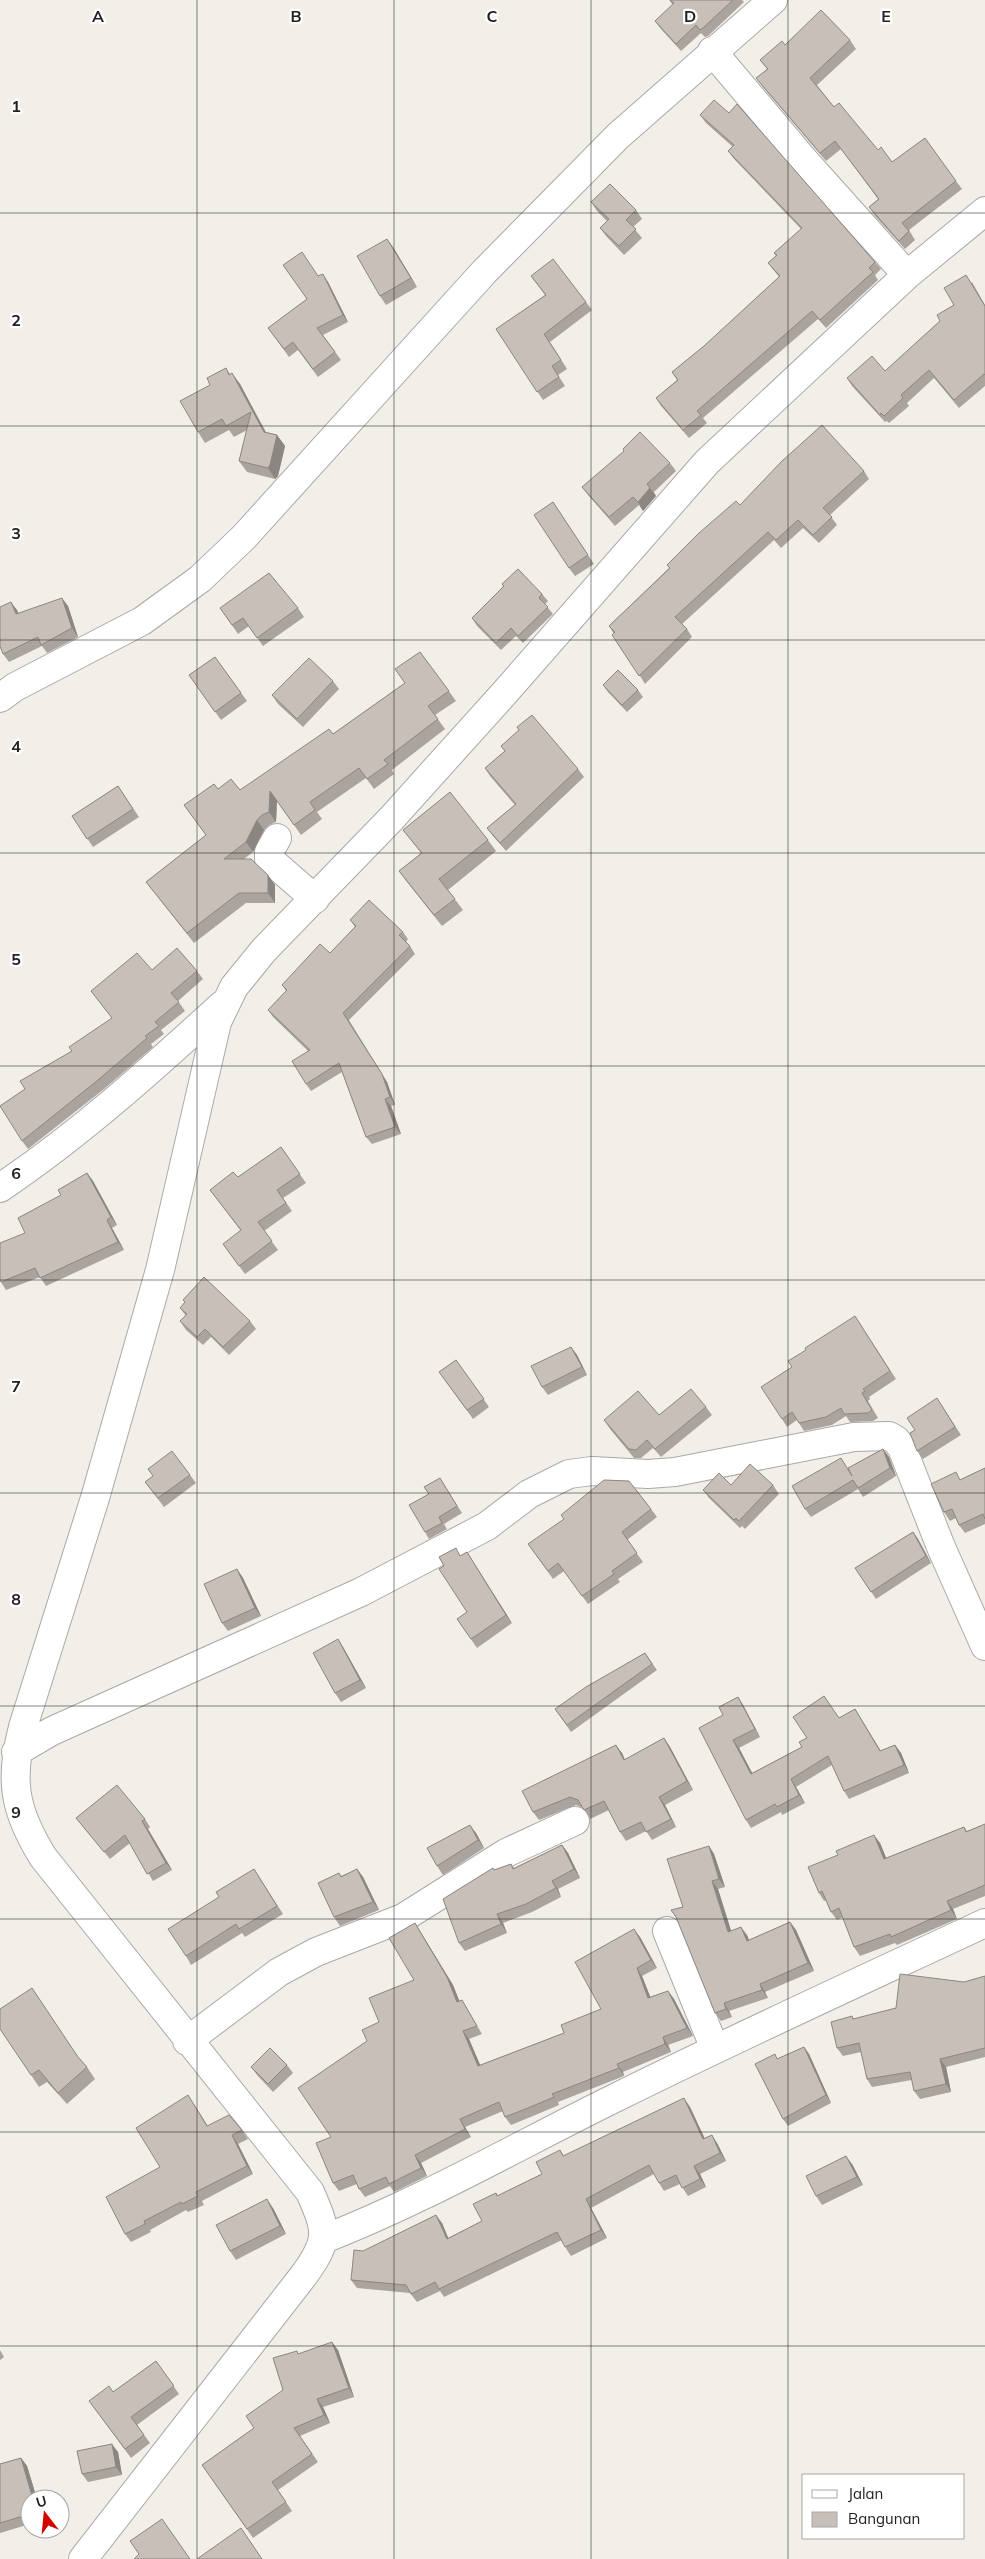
<svg xmlns="http://www.w3.org/2000/svg" width="985" height="2559" viewBox="0 0 985 2559" font-family="Mulish,sans-serif">
	<rect width="100%" height="100%" fill="#f2efe9"/>
	<g fill="none" stroke-linecap="round" stroke-linejoin="round">
		<!-- minor casing -->
		<g stroke="#a9a9a9" stroke-width="30">
			<path id="minor" d="M712,51l91,108 104,116
				M0,698l15,-11 127,-66 58,-42 44,-42 240,-265 134,-136 155,-136
				M277,838l-8,14v7l46,40
				M0,1188c80,-54 151,-118 222,-183
				M16,1752l36,-21 309,-139 126,-66 42,-32 40,-20 23,-3 56,3 27,-2 179,-35 35,-1 7,4 6,8 39,99 44,99
				M667,1931l48,118
				M187,2041l92,-69 37,-20 87,-34 103,-65 69,-32
				M324,2239c102,-40 197,-95 295,-143 121,-60 244,-116 366,-173
				M83,2559l221,-284c26,-36 23,-44 6,-83l-267,-335c-29,-47 -34,-77 -20,-130l72,-229 65,-228 57,-248 17,-35 30,-37 127,-131 117,-130 199,-227 200,-187 78,-64"/>
		</g>
		<!-- minor -->
		<use href="#minor" stroke="#fff" stroke-width="28"/>
	</g>
	<!-- wall -->
	<path fill="#aba49e" d="M669,0h73l2,2 -36,34 -3,1 -4,-4 -20,18 -21,-23 -5,-7 18,-16z
		M850,40l6,9 -39,36 17,22 44,43 14,12 64,19 6,8 -53,41 6,10 -10,9 -30,-33 -6,-9 9,-8 -37,-50 -15,12 -64,-75 -6,-8 11,-9 -7,-9 25,-15z
		M700,115l175,147 6,7 -6,6 3,5 -52,48 -8,-9 -115,99 4,5 -18,15 -28,-32 -5,-8 21,-18 -5,-8 32,-26 75,-69 -11,-14 8,-7 -2,-3 27,-24 -67,-70 -6,-8 5,-4 -27,-24z
		M591,202l45,8 6,9 -9,8 9,11 -18,17 -18,-19 -6,-8 7,-7 -10,-10z
		M393,247l24,40 -31,18 -6,-9z
		M319,276l9,6 20,40 -25,13 18,25 -23,17 -20,-27 -9,7 -21,-29 39,-29z
		M531,276l55,26 6,8 -42,32 17,27 -9,6 7,11 -22,14 -47,-71 49,-34z
		M972,282l13,23v81l-26,22 -25,-30 -27,25 2,3 -20,17 -2,-2 -2,1 -33,-36 -5,-8 38,-7 55,-50z
		M226,368l4,6 10,10 26,48 11,3 8,11 -7,30 -3,3 -28,-7 -8,-11 8,-31 -13,7 -5,-7 -24,13 -7,-11 12,-47z
		M670,463l6,8 -22,21 2,4 -13,15 -4,-6 -24,21 -27,-31 -6,-8z
		M864,471l5,8 -39,36 7,10 -18,18 -16,-15 -22,20 -7,-8 -92,84 5,5 5,8 -47,47 -36,-58 60,-58 -2,-3 73,-60z
		M553,502l41,62 -19,12 -6,-8z
		M502,584l40,10 6,7 -3,3 8,10 -30,29 -7,-7 -15,14 -24,-24 -5,-8 31,-31z
		M68,606l10,31 -31,16 -5,-7 -33,16 -6,-8 14,-44 1,3z
		M220,608h78l6,9 -41,29 -14,-20 -11,8z
		M420,652l36,49 -21,14 10,14 -53,41 2,4 -20,15 -8,-11 -49,34 5,7 -21,16 -24,-34 -1,21 -7,3 -5,5 -11,22 -9,7 24,16 7,10v18h-29l-52,40 -48,-61 60,-47 -22,-30 34,-16 22,1 93,-56 72,-51z
		M215,657l32,44 -26,19 -32,-45z
		M333,681l6,8 -36,38 -25,-23 -6,-9z
		M603,685l35,5 5,7 -16,15 -19,-20z
		M501,746l77,23 6,8 -78,74 -13,-15 -6,-8 28,-23 -25,-29 -5,-8 20,-17z
		M118,786l21,31 -46,30 -21,-31z
		M403,830l85,10 8,11 -48,39 15,20 -21,16 -35,-44 -8,-11 22,-18z
		M350,920l53,12 5,7 -2,3 4,4 5,8 -66,66 38,62 8,23 -4,1 10,28 -29,10 -6,-7 -24,-65 -31,19 -5,-7 2,-33 -35,-34 -5,-7 18,-19 -4,-6 48,-32 25,-26z
		M152,970l45,1 6,8 -25,22 7,10 -24,19 3,4 -13,10 2,3 -49,42 -76,60 -6,-8 3,-52 87,-71 -21,-27z
		M281,1147l25,36 -23,15 9,13 -28,20 14,19 -33,24 -22,-30 18,-13 -31,-41 28,-13z
		M87,1173l6,8 24,44 -5,3 12,22 -78,36 -6,-9 -34,13 -5,-8 60,-87z
		M183,1300l67,21 6,8 -27,26 -18,-18 -8,8 -17,-15 -6,-9 6,-5 -6,-8 5,-5z
		M855,1316l41,63 -27,18 1,2 -2,2 10,17 -5,3 -23,1 -4,-6 -14,9 -28,6 -7,-11 -10,7 -5,-8 10,-52z
		M571,1347l6,8 10,20 -39,20 -6,-8z
		M456,1360l33,47 -16,12 -34,-47z
		M706,1407l6,8 -51,42 -8,-9 -12,10h-7l-24,-29 -6,-9 55,-5z
		M943,1407l18,28 -38,24 -6,-8 -2,-21z
		M883,1449l6,8 7,19 -33,21 -5,-8 -47,28 -6,-8 43,-41z
		M985,1468v56l-20,9 -6,-8 -3,-7 -6,3 -6,-9 17,-33z
		M190,1475l6,8 -32,24 -19,-25z
		M440,1478l22,35 -18,11 3,5 -18,10 -4,-7 4,-38z
		M731,1485h42l6,9 -34,35 -3,-3 -2,2 -31,-30 -6,-8z
		M651,1509l6,8 -30,23 16,22 -25,17 2,3 -32,22 -24,-33 -11,8 -25,-35z
		M913,1532l5,7 13,24 -55,36 -21,-31z
		M467,1552l45,71 -35,25 -20,-29 10,-7 -23,-46z
		M237,1569l6,9 18,38 -33,15 -6,-8z
		M338,1639l5,8 23,41 -25,14 -6,-9z
		M645,1653l12,17 -86,62 -16,-23z
		M738,1697l5,8 17,32 -21,11 13,25 50,-26 37,-29 16,-9 26,42 14,-6 6,8 8,20 -60,26 -5,-8 -12,-26 -36,22 9,16 -23,12 -1,-3 -30,16 -5,-8 -23,-105z
		M664,1738l6,9 23,43 -28,15 11,22 -24,13 -6,-9 -20,10 -6,-9 -11,-22 -19,9 -7,-11 -7,-3 -37,15 -6,-8 89,-59 3,7z
		M76,1818l69,1 5,8 -2,2 24,41 -19,11 -23,-38 -20,16z
		M985,1824v72l-32,13 4,10 -60,26 -2,-2 -35,13 -6,-9 -11,-30 -6,3 -6,-8 -5,-12 -2,1 -5,-8 61,-50 6,15 78,-31 3,4z
		M476,1833l8,15 -41,27 -6,-9z
		M562,1845l6,8 12,25 -22,11 3,8 -29,15 -29,11 4,10 -42,18 -6,-8 35,-73 17,-6 3,4z
		M709,1846l5,8 11,33 -7,2 13,42 16,4 2,5 41,-18 6,8 18,41 -49,21 3,6 -39,13 3,6 -11,4 -6,-8 -38,-94 -6,-9 12,-3z
		M254,1869l29,45 -38,23 -3,-4 -51,32 -5,-9 33,-59z
		M357,1869l6,8 16,33 -39,16 -6,-9 5,-44 2,3z
		M415,1923l38,62 6,16 3,-1 20,34 -13,5 11,26 84,-32 37,-24 39,-72 17,31 -15,8 8,21 18,-6 6,8 19,37 -25,9 3,7 -48,20 1,4 -66,26 1,3 -26,11 -22,9 -6,-8 -2,-6 -38,16 6,10 -50,26 6,13 -33,16 -4,-6 -25,11 -6,-8 -2,-5 -18,7 -6,-8 -2,-46 36,-96 12,-19 35,-42z
		M985,1976v81l-39,10 5,25 -31,7 -6,-8 -2,-11 -40,7 -5,-8 -6,-27 -18,4 -6,-8 15,-32 2,3 42,-11 68,-26z
		M32,1988l47,71 8,8 8,12 -28,25 -20,-22 -8,5 -8,-12z
		M804,2047l5,7 22,49 -43,23 -5,-7 -6,-60z
		M287,2065l6,8 -20,19 -16,-17 -6,-8z
		M194,2104l14,22 34,4 6,9 -10,5 15,30 -51,27 2,4 -16,7 -2,-2 -36,20 1,2 -20,10 -6,-8 35,-67z
		M690,2107l15,32 12,4 9,18 -26,13 6,13 -18,9 -8,-12 -16,7 -5,-8 -5,-9 -63,34 16,30 -36,18 -6,-9 -3,-7 -118,57 -4,-6 -23,11 -7,-9 -53,-5 -6,-8 12,-29 79,-28 6,15 34,-17 14,-28 2,3 44,-22 18,-24 4,6z
		M852,2164l11,21 -41,20 -6,-9z
		M273,2208l13,26 -50,26 -6,-9z
		M0,2350l4,7 -4,3z
		M338,2350l16,47 -31,10 7,16 -30,13 18,26 -40,28 14,21 -39,27 -51,-73 52,-37 29,-38 16,-36z
		M156,2361l23,33 -42,31 13,18 -19,15 -36,-49 18,-17z
		M118,2452l4,23 -34,7 -6,-8z
		M21,2458l6,8 10,33h-7v25l-30,9v-69z"/>
	<!-- shaded-wall -->
	<path fill="#8b8681" d="M387,239l6,8 24,40 -6,-9z
		M323,274l5,8 20,40 -5,-7z
		M232,373l8,11 31,59 -7,-11z
		M277,435l8,11 -7,30 -3,3 -7,-11z
		M650,488l6,8 -13,15 -5,-9z
		M62,598l6,8 10,31 -6,-9z
		M11,602l6,8 5,12 -6,-8z
		M270,791l7,10 -1,21 -7,-10z
		M257,820l7,10 -11,22 -7,-10z
		M268,875l7,10v18l-7,-10z
		M343,1013l44,69 8,23 -5,-8z
		M385,1099l6,7 10,28 -6,-7z
		M87,1173l6,8 24,44 -6,-8z
		M107,1220l5,8 12,22 -6,-8z
		M571,1347l6,8 10,20 -5,-8z
		M883,1449l6,8 7,19 -6,-8z
		M913,1532l5,7 13,24 -5,-7z
		M467,1552l5,8 40,63 -6,-8z
		M237,1569l6,9 18,38 -6,-8z
		M338,1639l5,8 23,41 -6,-8z
		M738,1697l5,8 17,32 -5,-8z
		M855,1709l5,8 26,43 -6,-9z
		M664,1738l6,9 23,43 -6,-9z
		M733,1740l6,8 18,34 -6,-8z
		M616,1745l6,8 7,16 -5,-9z
		M895,1745l6,8 8,20 -5,-8z
		M791,1779l5,8 9,16 -6,-8z
		M659,1797l6,8 11,22 -5,-8z
		M142,1821l6,8 24,41 -6,-7z
		M470,1825l6,8 8,15 -6,-8z
		M874,1835l6,8 10,24 -6,-8z
		M562,1845l6,8 12,25 -6,-9z
		M709,1846l5,8 11,33 -6,-8z
		M357,1869l6,8 16,33 -6,-8z
		M552,1881l6,8 3,8 -5,-9z
		M712,1881l6,8 16,51 -6,-8z
		M947,1901l6,8 4,10 -6,-9z
		M497,1914l6,9 4,10 -6,-9z
		M790,1922l6,8 18,41 -6,-8z
		M415,1923l38,62 10,25 -6,-8z
		M741,1927l6,8 5,14 -5,-8z
		M634,1929l6,8 17,31 -6,-8z
		M637,1968l5,8 12,30 -6,-8z
		M760,1984l5,8 3,6 -6,-8z
		M668,1991l6,8 19,37 -6,-8z
		M724,2003l5,8 3,6 -6,-8z
		M463,2031l6,8 15,35 -6,-8z
		M663,2037l5,8 3,7 -6,-8z
		M804,2047l5,7 22,49 -5,-8z
		M940,2059l6,8 5,25 -5,-8z
		M617,2064l6,8 1,4 -5,-8z
		M684,2098l6,9 19,41 -6,-9z
		M460,2119l5,8 6,10 -6,-8z
		M232,2135l6,9 15,30 -6,-8z
		M712,2135l5,8 9,18 -6,-8z
		M415,2155l6,8 6,13 -6,-8z
		M846,2156l6,8 11,21 -6,-8z
		M694,2166l6,8 6,13 -6,-8z
		M267,2199l6,9 13,26 -6,-8z
		M586,2199l5,9 16,30 -6,-8z
		M436,2215l6,8 10,24 -5,-8z
		M332,2342l6,8 16,47 -5,-9z
		M317,2399l6,8 7,16 -6,-8z
		M112,2444l6,8 4,23 -6,-8z
		M21,2458l6,8 10,33h-4z"/>
	<!-- building -->
	<path fill="#c7bfb8" stroke="#8b8681" d="M670,0h63l-30,28 -3,2 -4,-5 -20,19 -21,-23 19,-18z
		M821,10l29,30 -40,38 24,29 5,-4 39,47 3,-3 11,15 33,-24 31,43 -54,42 7,8 -10,10 -30,-34 10,-8 -44,-58 -15,12 -64,-75 12,-9 -8,-9 22,-19 3,4z
		M714,100l15,13 8,-9 138,158 -6,6 4,4 -53,48 -8,-9 -115,100 4,4 -18,15 -27,-32 22,-18 -6,-8 32,-26 76,-70 -12,-13 9,-8 -3,-2 28,-25 -74,-77 6,-6 -34,-30z
		M610,184l26,26 -10,10 10,9 -17,17 -19,-18 9,-9 -18,-17z
		M387,239l24,39 -31,18 -23,-40z
		M302,252l16,24 5,-2 20,41 -26,13 18,24 -22,17 -20,-27 -9,7 -16,-21 39,-29 -24,-34z
		M553,259l33,43 -42,32 17,26 -9,6 7,11 -22,15 -41,-63 50,-34 -15,-19z
		M966,275l19,31v69l-1,-1 -30,26 -25,-30 -28,25 2,3 -19,18 -3,-3 -1,2 -33,-37 25,-22 13,15 55,-50 -3,-6 17,-10 -10,-17z
		M226,368l3,7 3,-2 32,59 13,3 -7,30 -2,3 -29,-7 12,-49 -25,14 -4,-7 -24,13 -18,-31 30,-16 -3,-7z
		M822,425l42,46 -41,37 9,9 -19,18 -15,-15 -22,20 -8,-8 -93,85 12,12 -48,47 -27,-41 3,-3 -6,-6 61,-58 -3,-3 32,-32 37,-32 4,4 41,-43z
		M640,432l30,31 -23,21 3,4 -12,14 -5,-5 -24,20 -27,-30 42,-36 -1,-2z
		M553,502l35,53 -19,13 -35,-53z
		M518,569l24,25 -3,4 9,9 -30,29 -7,-8 -15,15 -24,-25 32,-32 -2,-2z
		M269,573l29,35 -41,30 -14,-20 -11,7 -12,-17z
		M62,598l10,30 -31,17 -3,-8 -35,17 -3,-8v-39l11,-5 5,12z
		M420,652l29,39 -21,15 10,13 -54,41 4,4 -21,15 -8,-11 -49,34 5,8 -21,15 -24,-34 -1,21 -7,3 -5,5 -11,22 -22,17h27l17,16v18h-29l-52,40 -41,-51 60,-47 -22,-30 30,-21 4,5 13,-10 9,11 89,-61 4,5 72,-51 -10,-14z
		M215,657l26,36 -26,19 -26,-37z
		M309,658l24,23 -36,38 -25,-24z
		M618,670l20,20 -16,15 -19,-20z
		M532,715l46,54 -78,74 -13,-15 29,-24 -31,-36 20,-17 -4,-5 18,-16 -2,-3z
		M118,786l15,23 -46,30 -15,-23z
		M450,792l38,48 -49,39 16,20 -21,16 -35,-44 23,-18 -19,-23z
		M369,900l34,32 -4,3 11,11 -67,67 39,61 8,23 -5,2 10,28 -29,10 -27,-74 -33,21 -14,-23 18,-11 -42,-40 19,-20 -5,-5 38,-41 10,9 26,-27 -6,-6z
		M177,948l20,23 -26,22 8,9 -24,20 4,4 -14,10 2,2 -49,42 -76,61 -22,-35 25,-17 -5,-8 52,-30 -3,-4 43,-29 -21,-27 46,-38 15,17z
		M281,1147l19,27 -23,16 9,13 -28,19 14,19 -33,25 -16,-22 18,-14 -31,-40 23,-18 5,5z
		M87,1173l24,44 -4,3 11,22 -78,36 -5,-10 -34,14 -1,-2v-37l25,-10 -7,-15 43,-23 -3,-5z
		M204,1277l46,44 -27,26 -18,-18 -8,8 -17,-16 7,-7 -7,-6 5,-6 -2,-2z
		M855,1316l35,55 -27,18 2,2 -3,2 10,17 -4,3 -24,1 -3,-6 -15,9 -27,6 -7,-11 -10,7 -21,-32 31,-20 -4,-6 18,-11 -1,-2z
		M571,1347l11,20 -40,20 -11,-21z
		M456,1360l28,39 -17,11 -28,-38z
		M691,1389l15,18 -51,42 -8,-9 -11,10 -7,-1 -25,-29 34,-29 21,24z
		M937,1398l18,29 -38,24 -7,-18 5,-3 -8,-12z
		M883,1449l7,19 -32,20 -5,-8 -48,29 -13,-23 49,-28 11,18 -4,-8z
		M172,1451l18,24 -32,23 -13,-16 8,-6 -5,-7z
		M750,1464l23,21 -34,36 -3,-3 -2,2 -31,-30 16,-17 12,12z
		M985,1468v51l-2,-5 -24,11 -7,-16 -8,3 -13,-28 25,-12 4,8z
		M440,1478l17,28 -18,11 3,6 -17,9 -16,-27 20,-11 -5,-7z
		M604,1480l25,1 22,28 -29,23 15,21 -25,18 2,3 -32,22 -24,-33 -10,8 -20,-27 36,-25 -3,-4z
		M913,1532l13,24 -55,36 -16,-24z
		M456,1548l4,8 7,-4 39,63 -35,24 -14,-20 10,-7 -28,-43 5,-3 -5,-9z
		M237,1569l18,39 -33,15 -18,-39z
		M338,1639l22,41 -25,13 -22,-40z
		M645,1653l7,11 -85,61 -12,-16 31,-22z
		M824,1696l15,22 16,-9 25,42 15,-6 9,20 -60,26 -16,-35 -37,23 8,16 -22,12 -2,-3 -29,16 -47,-92 24,-13 -4,-8 19,-10 17,32 -22,11 18,34 51,-27 -3,-5 8,-4 -14,-21z
		M664,1738l23,43 -28,16 12,22 -25,13 -5,-10 -21,10 -16,-31 -20,9 -6,-10 -8,-3 -37,15 -11,-21 94,-46 8,15z
		M117,1785l28,34 -3,2 24,42 -19,11 -22,-39 -21,17 -28,-34z
		M985,1824v61l-38,16 4,9 -60,27 -1,-3 -36,13 -15,-39 -8,4 -9,-21 -3,2 -11,-26 30,-12 -2,-4 38,-16 10,24 80,-32 2,5z
		M470,1825l8,15 -41,26 -10,-18z
		M562,1845l12,24 -22,12 4,7 -30,16 -29,10 4,10 -42,19 -16,-44 50,-31 1,2 17,-6 2,5z
		M709,1846l10,33 -7,2 16,51 13,-5 6,14 43,-19 18,41 -48,21 2,6 -38,13 2,6 -11,4 -39,-96 -5,-7 12,-3 -16,-48z
		M254,1869l23,37 -38,23 -3,-5 -50,32 -18,-27 51,-32 -3,-5z
		M357,1869l16,33 -39,15 -16,-34 21,-10 2,4z
		M415,1923l32,54 10,25 5,-2 15,26 -14,5 15,35 86,-33 -3,-8 40,-16 -26,-47 59,-33 17,31 -14,8 11,30 20,-7 19,37 -24,9 2,7 -48,20 2,4 -67,26 2,3 -26,11 -23,9 -6,-15 -39,17 5,10 -50,26 6,13 -32,16 -3,-7 -27,12 -6,-14 -20,8 -17,-40 15,-6 -33,-49 69,-47 -5,-11 17,-8 -10,-24 45,-18 -25,-42z
		M900,1974l64,8 21,-6v72l-45,11 6,25 -32,7 -4,-19 -43,7 -8,-36 -22,5 -6,-26 21,-6 1,3 43,-11z
		M32,1988l46,69 9,10 -29,26 -19,-23 -8,5 -31,-46v-20z
		M804,2047l22,48 -43,24 -28,-55 20,-10 2,5z
		M270,2048l17,17 -19,19 -17,-17z
		M188,2095l19,31 22,-11 13,15 -10,5 15,31 -51,26 2,4 -16,8 -1,-2 -37,19 1,3 -20,10 -19,-37 54,-30 -24,-39z
		M684,2098l19,41 9,-4 8,18 -26,13 6,13 -18,9 -6,-13 -17,8 -10,-18 -63,34 15,31 -36,17 -8,-15 -118,57 -4,-7 -24,12 -5,-9 -55,-5 3,-30 9,1 73,-36 11,24 35,-18 -9,-17 23,-11 1,3 45,-22 -6,-12 24,-12 3,6z
		M846,2156l11,21 -41,19 -10,-20z
		M267,2199l13,27 -50,25 -14,-26z
		M332,2342l17,46 -32,11 7,16 -30,13 18,26 -40,28 14,20 -39,27 -45,-64 52,-37 -8,-12 37,-26 -10,-32 24,-7 1,3z
		M156,2361l18,25 -43,31 13,18 -19,14 -36,-48 20,-15 4,6z
		M112,2444l4,23 -34,7 -5,-23z
		M21,2458l12,41h-3v15l-30,9v-59z
		M162,2519l28,40h-56l5,-5 -9,-13z
		M241,2528l21,31h-65z"/>
	<!-- grid -->
	<path fill="none" stroke="#222" stroke-width="1" stroke-opacity="0.55" d="M197,0v2559M394,0v2559M591,0v2559M788,0v2559M0,213h985M0,426h985M0,640h985M0,853h985M0,1066h985M0,1280h985M0,1493h985M0,1706h985M0,1919h985M0,2132h985M0,2346h985"/>
	<g font-size="16" text-anchor="middle" font-weight="bold" fill="#222" stroke="#fff" stroke-width="4.5" stroke-linejoin="round" paint-order="stroke">
		<text x="98" y="22">A</text>
		<text x="296" y="22">B</text>
		<text x="492" y="22">C</text>
		<text x="690" y="22">D</text>
		<text x="886" y="22">E</text>
		<text x="16" y="112">1</text>
		<text x="16" y="326">2</text>
		<text x="16" y="539">3</text>
		<text x="16" y="752">4</text>
		<text x="16" y="965">5</text>
		<text x="16" y="1179">6</text>
		<text x="16" y="1392">7</text>
		<text x="16" y="1605">8</text>
		<text x="16" y="1818">9</text>
	</g>
	<!-- legend -->
	<rect x="802" y="2474" width="162" height="65" fill="#ffffff" stroke="#a7a7a7"/>
	<rect x="812" y="2490" width="25" height="8" fill="#ffffff" stroke="#a7a7a7"/>
	<text x="848" y="2499" font-size="15" fill="#222222">Jalan</text>
	<rect x="812" y="2512" width="25" height="15" fill="#c7bfb8" stroke="#a7a7a7"/>
	<text x="848" y="2524" font-size="15" fill="#222222">Bangunan</text>
	<!-- north arrow -->
	<g transform="translate(45 2514) rotate(344)"><circle r="24" fill="#ffffff" stroke="#a7a7a7"/>
	<path d="M0-4L9 19L0 12L-9 19Z" fill="#d40000"/>
	<text y="-8" font-size="14" font-weight="bold" text-anchor="middle" fill="#222222">U</text>
	</g>
</svg>
